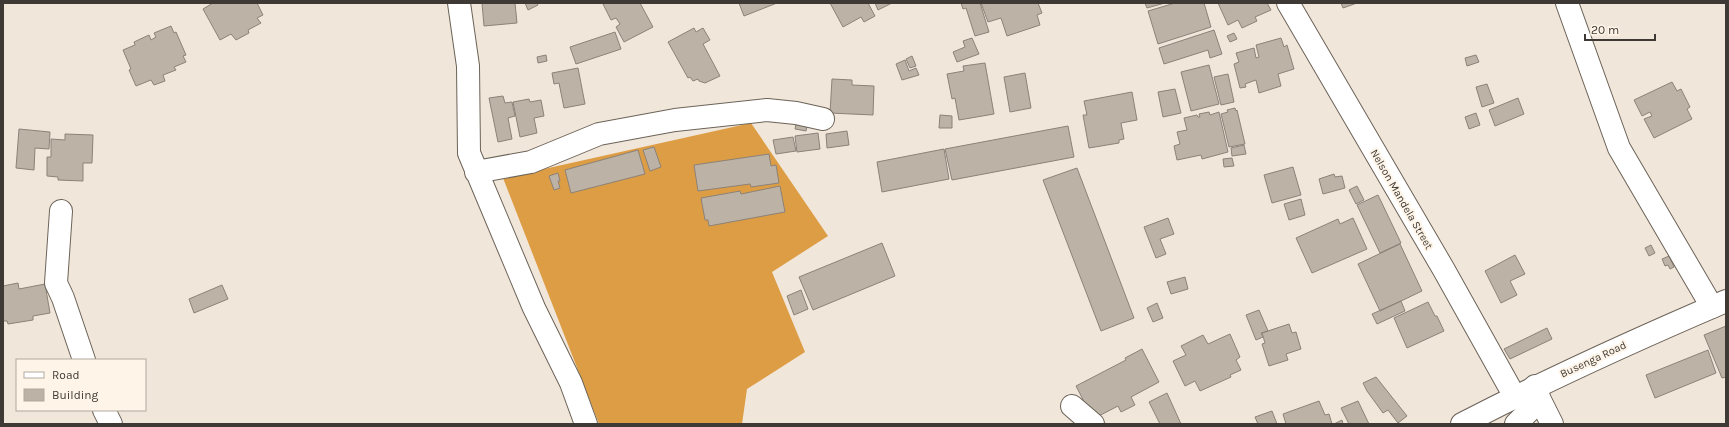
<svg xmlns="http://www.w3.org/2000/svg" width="1729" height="427" viewBox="0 0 1729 427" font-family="Karla,sans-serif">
	<rect width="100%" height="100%" fill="#f1e6da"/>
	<!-- forest -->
	<path fill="#dd9d44" d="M751,123l77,113 -56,36 33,80 -58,37 -5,35h-143l-96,-246z"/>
	<!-- building -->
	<path fill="#bcb2a6" stroke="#8c8277" d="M213,3h44l6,12 -6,3 4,5 -13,7 1,3 -13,7 -5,-6 -11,6 -17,-31z
		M482,3h33l2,20 -33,3z
		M525,3h12l1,2 -10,5z
		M606,3h34l13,24 -29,15 -8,-15 4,-3 -4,-6 -5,2 -8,-16z
		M739,3h38l-33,13z
		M830,3h38l7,13 -11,6 -3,-5 -18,10z
		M875,3h17l-14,7z
		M961,3h19l9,29 -14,4 -9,-28 -3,1z
		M981,3h57l4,10 -5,2 3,10 -33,11 -6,-18 -13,4z
		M1145,3h20l-18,5z
		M1175,3h29l7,24 -53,17 -10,-33z
		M1218,3h49l4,7 -16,7 2,4 -15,7 -4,-8 -10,5z
		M1341,3h16l-14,5z
		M171,26l3,7 2,-1 10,23 -3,1 3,6 -12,5 2,3 -13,5 2,6 -11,4 -3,-5 -15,6 -7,-16 2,-1 -8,-19 12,-5 -1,-3 15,-7 2,5 5,-3 -2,-4z
		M694,28l2,4 7,-4 7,12 -7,4 17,32 -15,7 -6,-2 -1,-2 -5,2 -3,-4 -2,1 -20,-36z
		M1214,30l8,24 -12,4 -2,-8 -44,14 -5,-16z
		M615,32l6,17 -45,15 -6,-17z
		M1234,33l3,6 -7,3 -3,-6z
		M972,38l7,16 -22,8 -4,-10 12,-5 -2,-6z
		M1281,38l3,9 3,-2 7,24 -16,5 3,12 -22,7 -3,-13 -11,4 1,3 -6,1 -6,-24 5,-2 -3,-9 18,-5 2,10 3,-1 -3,-12z
		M546,55l1,6 -9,2 -1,-6z
		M1476,55l3,7 -12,4 -2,-8z
		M912,56l4,10 -6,2 -4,-9z
		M905,60l4,11 7,-3 3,7 -17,5 -6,-16z
		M985,63l9,51 -35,6 -4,-22 -3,1 -5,-25 17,-3 -1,-5z
		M1209,65l10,39 -28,7 -10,-39z
		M578,68l7,36 -21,4 -5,-25 -5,1 -2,-11z
		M1025,73l6,35 -21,4 -6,-35z
		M1228,74l6,28 -13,3 -7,-28z
		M832,79l20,1v5l22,1 -1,29 -43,-2z
		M1672,82l5,9 4,-2 9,18 -3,2 5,10 -38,19 -10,-19 8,-3 -2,-4 -8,4 -8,-16z
		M1487,84l7,19 -12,4 -6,-20z
		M1175,89l6,24 -18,4 -5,-25z
		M1132,92l5,28 -16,3 3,16 -5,1v3l-30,5 -6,-33h4l-3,-14z
		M503,96l2,7 7,-1 3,14 -7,2 4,21 -14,3 -9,-44z
		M1518,98l6,16 -29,12 -6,-16z
		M529,99l1,3 11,-2 3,16 -10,2 3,15 -17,4 -7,-35z
		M1235,108l1,3 1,-1 8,34 -16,3 -8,-33 7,-2 -1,-2z
		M1209,112l1,3 9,-3 9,40 -26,7 -1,-4 -24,5 -3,-14 6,-2 -3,-12 10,-2 -3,-12 13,-3 1,2h2l-1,-3z
		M1476,113l4,12 -11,4 -4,-12z
		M940,115l12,1v12h-13z
		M797,119l11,2 -2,10 -11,-2z
		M1068,126l6,31 -122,23 -7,-31z
		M19,129l31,3 -1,17 -14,-1 -1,22 -18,-2z
		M847,131l2,14 -22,3 -1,-14z
		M818,133l2,16 -23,3 -2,-16z
		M65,134l28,1 -1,28h-9v18l-25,-1v-3l-11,-1v-19h4v-18l14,1z
		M793,137l3,14 -20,3 -3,-14z
		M1244,145l2,9 -14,2 -1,-8z
		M654,147l7,20 -11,4 -7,-21z
		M944,149l5,30 -67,13 -5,-30z
		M638,150l7,24 -74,19 -6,-23z
		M769,154l2,12 5,-1 3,18 -28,4 -1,-3 -52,7 -4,-26z
		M1232,158l2,8 -10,1 -1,-8z
		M1293,167l8,28 -29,8 -8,-28z
		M1077,168l57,150 -33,13 -58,-151z
		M558,173l2,8h-2l2,7 -6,2 -5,-14z
		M1334,174l1,3 7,-1 3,12 -22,6 -4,-15z
		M780,186l5,26 -76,14 -1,-6h-3l-4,-22 39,-7 1,3z
		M1357,186l7,14 -8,4 -7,-14z
		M1378,195l23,48 -21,10 -23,-48z
		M1301,199l4,16 -16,5 -5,-16z
		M1168,218l6,16 -14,5 6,15 -10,4 -12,-31z
		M1353,218l14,31 -55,24 -16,-35 42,-19 2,5z
		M882,243l13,33 -82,34 -14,-33z
		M1400,244l22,47 -42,20 -22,-47z
		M1651,245l4,8 -6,3 -4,-8z
		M1515,255l10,19 -15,7 7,14 -16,8 -16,-32z
		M1669,256l5,11 -4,2 -2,-4 -3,1 -3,-7z
		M1185,277l3,12 -17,5 -4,-12z
		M18,283l1,6 26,-5 5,29 -17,3v4l-25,4 -1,-3h-4v-35z
		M222,285l6,14 -34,14 -5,-14z
		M801,290l7,19 -14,6 -7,-19z
		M1401,301l4,10 -28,13 -5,-10z
		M1428,302l7,14h2l7,15 -37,17 -13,-30z
		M1157,303l6,15 -10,4 -6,-14z
		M1259,310l9,21 -7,2 2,4 -7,3 -10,-25z
		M1289,324l3,9 4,-1 5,17 -15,5 2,6 -19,6 -7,-22 3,-1 -3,-10z
		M1726,326v51l-4,1 -18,-43z
		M1547,328l5,11 -42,20 -6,-10z
		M1230,334l10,23 -4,3 5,10 -11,5 1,2 -31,14 -5,-10 -10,5 -12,-25 13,-6 -5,-9 22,-11 5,9z
		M1142,349l17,33 -28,15 4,8 -14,7 -3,-6 -25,13 -17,-33 50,-26 -1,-2z
		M1708,350l8,23 -61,25 -9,-23z
		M1376,377l31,39 -9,7 -10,-13 -5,3 -16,-22 -4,-8z
		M1167,393l14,31h-21l-11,-22z
		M1319,401l6,14 4,-1 3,10h-46l-3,-10z
		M1358,401l11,23h-20l-8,-16z
		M1272,411l5,13h-19l-3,-7z
		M1342,420l1,4h-9z"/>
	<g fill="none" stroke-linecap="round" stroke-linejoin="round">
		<!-- minor casing -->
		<g stroke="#6c6358" stroke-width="24">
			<path id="minor" d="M459,3l9,63 1,87 65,155 37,75 15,41
				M1288,3l156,267 71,127
				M1567,3l52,145 93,159
				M476,172l55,-10 68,-28 76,-14 92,-10 29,3 27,6
				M61,211l-5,72 7,15 21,62
				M1535,386l5,14 12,24
				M1072,406l21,18
				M104,410l7,14
				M1516,424l24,-24"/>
		</g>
		<!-- tertiary casing -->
		<g stroke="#6c6358" stroke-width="24">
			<path id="tertiary" d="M1462,424c87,-45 175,-85 264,-123"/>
		</g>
		<!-- minor -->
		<use href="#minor" stroke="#fff" stroke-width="22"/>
		<!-- tertiary -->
		<use href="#tertiary" stroke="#fff" stroke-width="22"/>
	</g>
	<g text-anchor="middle" stroke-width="4" stroke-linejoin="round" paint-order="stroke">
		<!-- street labels -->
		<g font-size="11" fill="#3e3934" stroke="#fef4e7">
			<text transform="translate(1402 199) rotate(60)" y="4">Nelson Mandela Street</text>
			<text transform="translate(1593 359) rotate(-25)" y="4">Busenga Road</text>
		</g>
	</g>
	<!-- border -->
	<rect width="1729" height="427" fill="none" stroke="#3e3934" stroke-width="8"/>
	<!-- legend -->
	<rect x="16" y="359" width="130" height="52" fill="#fef4e7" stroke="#b1a99f"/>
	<rect x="24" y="372" width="20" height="6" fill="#ffffff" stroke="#b1a99f"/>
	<text x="52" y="379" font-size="12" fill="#3e3934">Road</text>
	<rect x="24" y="389" width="20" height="12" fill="#bcb2a6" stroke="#b1a99f"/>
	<text x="52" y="399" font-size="12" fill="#3e3934">Building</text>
	<!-- scale -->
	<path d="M1585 34v6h70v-6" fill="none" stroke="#3e3934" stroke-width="2"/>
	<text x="1591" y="34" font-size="12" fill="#3e3934" stroke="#fef4e7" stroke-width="3" paint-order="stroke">20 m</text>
</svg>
